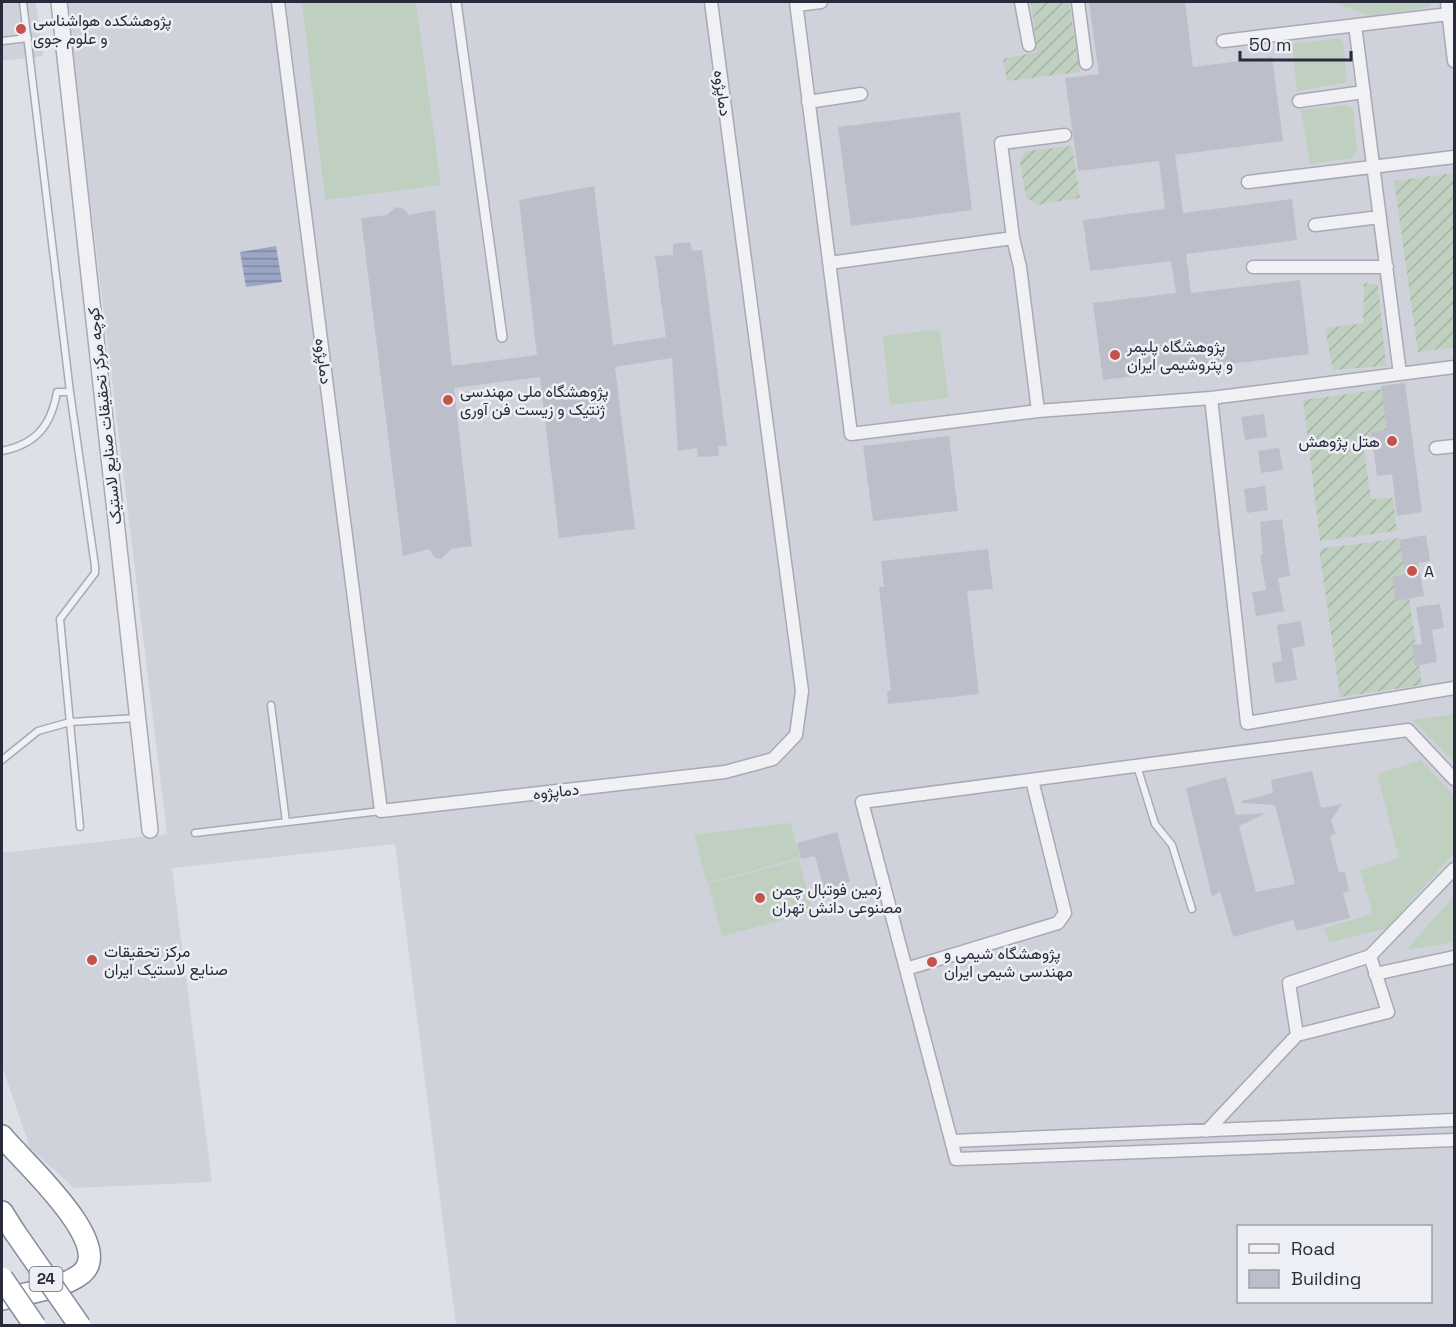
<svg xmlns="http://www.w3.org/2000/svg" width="1456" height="1327" viewBox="0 0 1456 1327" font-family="'Space Grotesk',Vazirmatn,sans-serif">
	<defs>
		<pattern id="garden-furrows" width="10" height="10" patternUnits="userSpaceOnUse" patternTransform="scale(1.5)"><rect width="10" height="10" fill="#c0d0c0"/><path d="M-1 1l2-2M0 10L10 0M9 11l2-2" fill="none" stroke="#a5b3a6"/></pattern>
		<pattern id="water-rules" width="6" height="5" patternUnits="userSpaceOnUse" patternTransform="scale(1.5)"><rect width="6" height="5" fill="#9ba6c4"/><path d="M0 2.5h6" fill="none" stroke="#7e87a0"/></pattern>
	</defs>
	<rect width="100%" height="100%" fill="#dee0e7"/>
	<!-- built -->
	<path fill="#d0d2db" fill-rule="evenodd" d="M2,2h34l7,54 -41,5z
		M66,2h1388v1323h-998l-61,-481 -223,24 40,314 -138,6 -44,-40 -28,-82v-213l165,-19zM1238,1226h192v76h-192z"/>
	<!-- grass -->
	<path fill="#c0d0c0" d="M302,2h114l25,183 -116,15z
		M1331,2h100v5l-61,9z
		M1340,38l3,5 4,39 -50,9 -5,-47z
		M1346,105l7,4 4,41 -5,8 -42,6 -9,-54z
		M940,329l8,69 -58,7 -7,-69z
		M1454,714v48l-42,-42z
		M1421,760l33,36v57l-67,75 -58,15 -5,-15 49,-14 -13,-44 39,-12 -22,-84z
		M791,823l9,35 -93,25 -13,-48z
		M799,860l14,52 -91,24 -14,-52z
		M1454,896v46l-48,8z"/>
	<!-- garden -->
	<path fill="url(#garden-furrows)" d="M1031,2h38l11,70 -73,9 -4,-22 34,-7z
		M1072,146l8,52 -44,7 -10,-8 -6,-35 5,-11z
		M1454,173v174l-36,5 -24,-171z
		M1364,283l14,2 8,81 -53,4 -8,-42 38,-5z
		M1384,389l7,43 -29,5 9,62 22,-1 4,33 -77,10 -17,-141z
		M1400,538l22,147 -82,12 -21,-148z"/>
	<!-- water -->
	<path fill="url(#water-rules)" d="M276,246l6,36 -36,5 -6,-35z"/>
	<!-- building -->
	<path fill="#bcbec9" d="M1089,2h96l8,65 79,-10 11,84 -108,14 8,58 109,-14 5,41 -111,14 5,39 109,-13 9,74 -206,26 -10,-77 83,-10 -5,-32 -81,10 -7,-51 82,-11 -6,-48 -81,10 -13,-93 34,-4z
		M960,112l12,98 -121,16 -13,-99z
		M594,186l19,159 53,-8 -11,-81 18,-1v-11l17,-2 2,9 10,-1 25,196h-9l1,10 -21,1 -1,-9 -19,3 -6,-93 -57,9 20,162 -76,9 -19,-161 -86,11 18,158 -21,3 -10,10 -6,-1 -6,-9 -26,7 -42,-338 26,-3 9,-8 8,2 5,6 26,-5 17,156 85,-11 -18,-155z
		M1405,383l17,129 -25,4 -5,-42 -15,2 -6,-44 16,-2 -6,-44z
		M1264,414l3,23 -22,3 -4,-23z
		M949,436l9,75 -85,10 -10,-75z
		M1279,448l4,22 -22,3 -3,-22z
		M1265,486l3,24 -21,3 -3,-24z
		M1282,519l8,57 -12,2 6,33 -28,5 -4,-24 14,-2 -6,-35h3l-3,-33z
		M1426,535l4,26 -12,2 6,33 -28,5 -4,-24 14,-2 -7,-35z
		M988,549l5,40 -26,2 12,103 -91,10 -1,-13h4l-12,-104h5l-3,-26z
		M1440,604l4,24 -12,2 5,32 -22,4 -3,-21 10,-1 -6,-37z
		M1301,621l4,25 -13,2 5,32 -22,3 -3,-20 10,-2 -5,-36z
		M1312,771l9,37 21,-4 -11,17 5,13 -6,2 9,37 6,-2 4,20 -6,2 7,25 -53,13 -4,-11 -60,17 -13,-46 -8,6 -26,-109 40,-11 10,38 30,-2 -27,13 17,66 39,-8 -20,-79 -33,-2v-2l31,-8 -2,-13z
		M837,832l13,50 -26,8 -9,-34 -14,3 -4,-16z"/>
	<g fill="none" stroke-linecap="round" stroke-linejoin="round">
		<!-- service casing -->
		<g stroke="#a7aab4" stroke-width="9">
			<path id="service" d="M23,2l47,390 25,174v7l-35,46 20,208
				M2,41l26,-3
				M2,451c34,-7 49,-25 55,-59h13
				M271,705l15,117
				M2,760l36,-29 32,-9 67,-4
				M1137,766l18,58 17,21 20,64
				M195,833l186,-22"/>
		</g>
		<!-- pedestrian casing -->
		<g stroke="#a7aab4" stroke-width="12">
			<path id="pedestrian" d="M456,2l46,335"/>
		</g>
		<!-- minor casing -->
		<g stroke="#a7aab4" stroke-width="15">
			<path id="minor" d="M278,2l103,809 344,-39 48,-13 23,-24 6,-44 -91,-689
				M796,2l55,432 187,-23 173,-13 36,325 207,-35
				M1021,2l8,43
				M1078,2l8,61
				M1447,2l7,59
				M797,5l24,-3
				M1355,25l45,349
				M1223,41l226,-27
				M1299,101l65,-9
				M808,102l53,-8
				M1248,182l206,-25
				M1315,225l65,-8
				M1013,238l7,29 18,144
				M829,263l184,-25 -12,-95 64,-8
				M1253,267h134
				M1211,398l243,-31
				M1436,448l18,-2
				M1454,779l-46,-49 -546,72 94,357 498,-19
				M1370,956l18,56 -91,23 -8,-52 81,-27 84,-87
				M906,969l152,-46 7,-10 -33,-133
				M1375,974l79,-17
				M1207,1131l90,-96
				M952,1141l502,-21"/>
		</g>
		<!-- tertiary casing -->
		<g stroke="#a7aab4" stroke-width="18">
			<path id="tertiary" d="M59,2l91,828"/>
		</g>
		<!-- trunk casing -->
		<g stroke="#878a9c" stroke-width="24">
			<path id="trunk" d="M2,1136c18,23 116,109 79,138 -17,14 -58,20 -79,25
				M2,1212l12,19"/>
		</g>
		<!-- service -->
		<use href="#service" stroke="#f1f1f5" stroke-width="6"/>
		<!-- pedestrian -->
		<use href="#pedestrian" stroke="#f1f1f5" stroke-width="9"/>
		<!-- minor -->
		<use href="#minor" stroke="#f1f1f5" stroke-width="12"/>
		<!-- tertiary -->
		<use href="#tertiary" stroke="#f1f1f5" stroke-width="15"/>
		<!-- trunk -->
		<use href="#trunk" stroke="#fff" stroke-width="21"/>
		<!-- trunk-bridge casing -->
		<g stroke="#878a9c" stroke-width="24" stroke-linecap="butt">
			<path id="trunk-bridge" d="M14,1231l66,95
				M2,1278l33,48"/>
		</g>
		<!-- trunk-bridge -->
		<use href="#trunk-bridge" stroke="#fff" stroke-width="21"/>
	</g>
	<!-- markers -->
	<g fill="#c4544b" stroke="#edeff4" stroke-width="2">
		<circle cx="21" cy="29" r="6"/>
		<circle cx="1115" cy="355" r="6"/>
		<circle cx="448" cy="400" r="6"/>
		<circle cx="1392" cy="441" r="6"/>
		<circle cx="1412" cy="571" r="6"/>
		<circle cx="760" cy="898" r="6"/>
		<circle cx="92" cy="960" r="6"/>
		<circle cx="932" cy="962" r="6"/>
	</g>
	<g text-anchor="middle" stroke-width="5" stroke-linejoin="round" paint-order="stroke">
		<!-- shield labels -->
		<rect fill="#edeff4" stroke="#636673" stroke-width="1.5" x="29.5" y="1267" width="33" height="24" rx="4.5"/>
		<g font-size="15" font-weight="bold" fill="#282b3c">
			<text x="46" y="1284">24</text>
		</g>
		<!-- poi labels -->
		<g font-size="16" fill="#282b3c" stroke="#edeff4" text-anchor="start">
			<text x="33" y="26">پژوهشکده هواشناسی<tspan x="33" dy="18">و علوم جوی</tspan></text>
			<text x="1127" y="352">پژوهشگاه پلیمر<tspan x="1127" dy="18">و پتروشیمی ایران</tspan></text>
			<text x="460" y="397">پژوهشگاه ملی مهندسی<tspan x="460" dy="18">ژنتیک و زیست فن آوری</tspan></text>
			<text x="1380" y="447" text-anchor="end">هتل پژوهش</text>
			<text x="1424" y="577">A</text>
			<text x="772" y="895">زمین فوتبال چمن<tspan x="772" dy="18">مصنوعی دانش تهران</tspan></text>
			<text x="104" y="957">مرکز تحقیقات<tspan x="104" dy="18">صنایع لاستیک ایران</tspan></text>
			<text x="944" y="959">پژوهشگاه شیمی و<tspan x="944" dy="18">مهندسی شیمی ایران</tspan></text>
		</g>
		<!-- street labels -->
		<g font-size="16" fill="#282b3c" stroke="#edeff4">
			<text transform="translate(723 93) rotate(82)" y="6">دماپژوه</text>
			<text transform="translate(324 361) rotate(83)" y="6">دماپژوه</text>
			<text transform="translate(104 416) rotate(-96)" y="6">کوچه مرکز تحقیقات صنایع لاستیک</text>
			<text transform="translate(556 791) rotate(-6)" y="6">دماپژوه</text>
		</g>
	</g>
	<!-- border -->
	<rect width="1456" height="1327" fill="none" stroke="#282b3c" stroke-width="6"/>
	<!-- legend -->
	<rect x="1237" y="1225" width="195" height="78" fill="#edeff4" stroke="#9ea1aa" stroke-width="1.5"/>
	<rect x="1249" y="1244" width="30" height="9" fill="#f1f1f5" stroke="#9ea1aa" stroke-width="1.5"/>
	<text x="1291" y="1255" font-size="18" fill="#282b3c">Road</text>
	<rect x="1249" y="1270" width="30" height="18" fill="#bcbec9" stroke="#9ea1aa" stroke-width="1.5"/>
	<text x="1291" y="1285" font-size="18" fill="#282b3c">Building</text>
	<!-- scale -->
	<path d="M1240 51v9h111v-9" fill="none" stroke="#282b3c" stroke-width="3"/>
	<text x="1249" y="51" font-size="18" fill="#282b3c" stroke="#edeff4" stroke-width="4.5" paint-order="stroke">50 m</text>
</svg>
